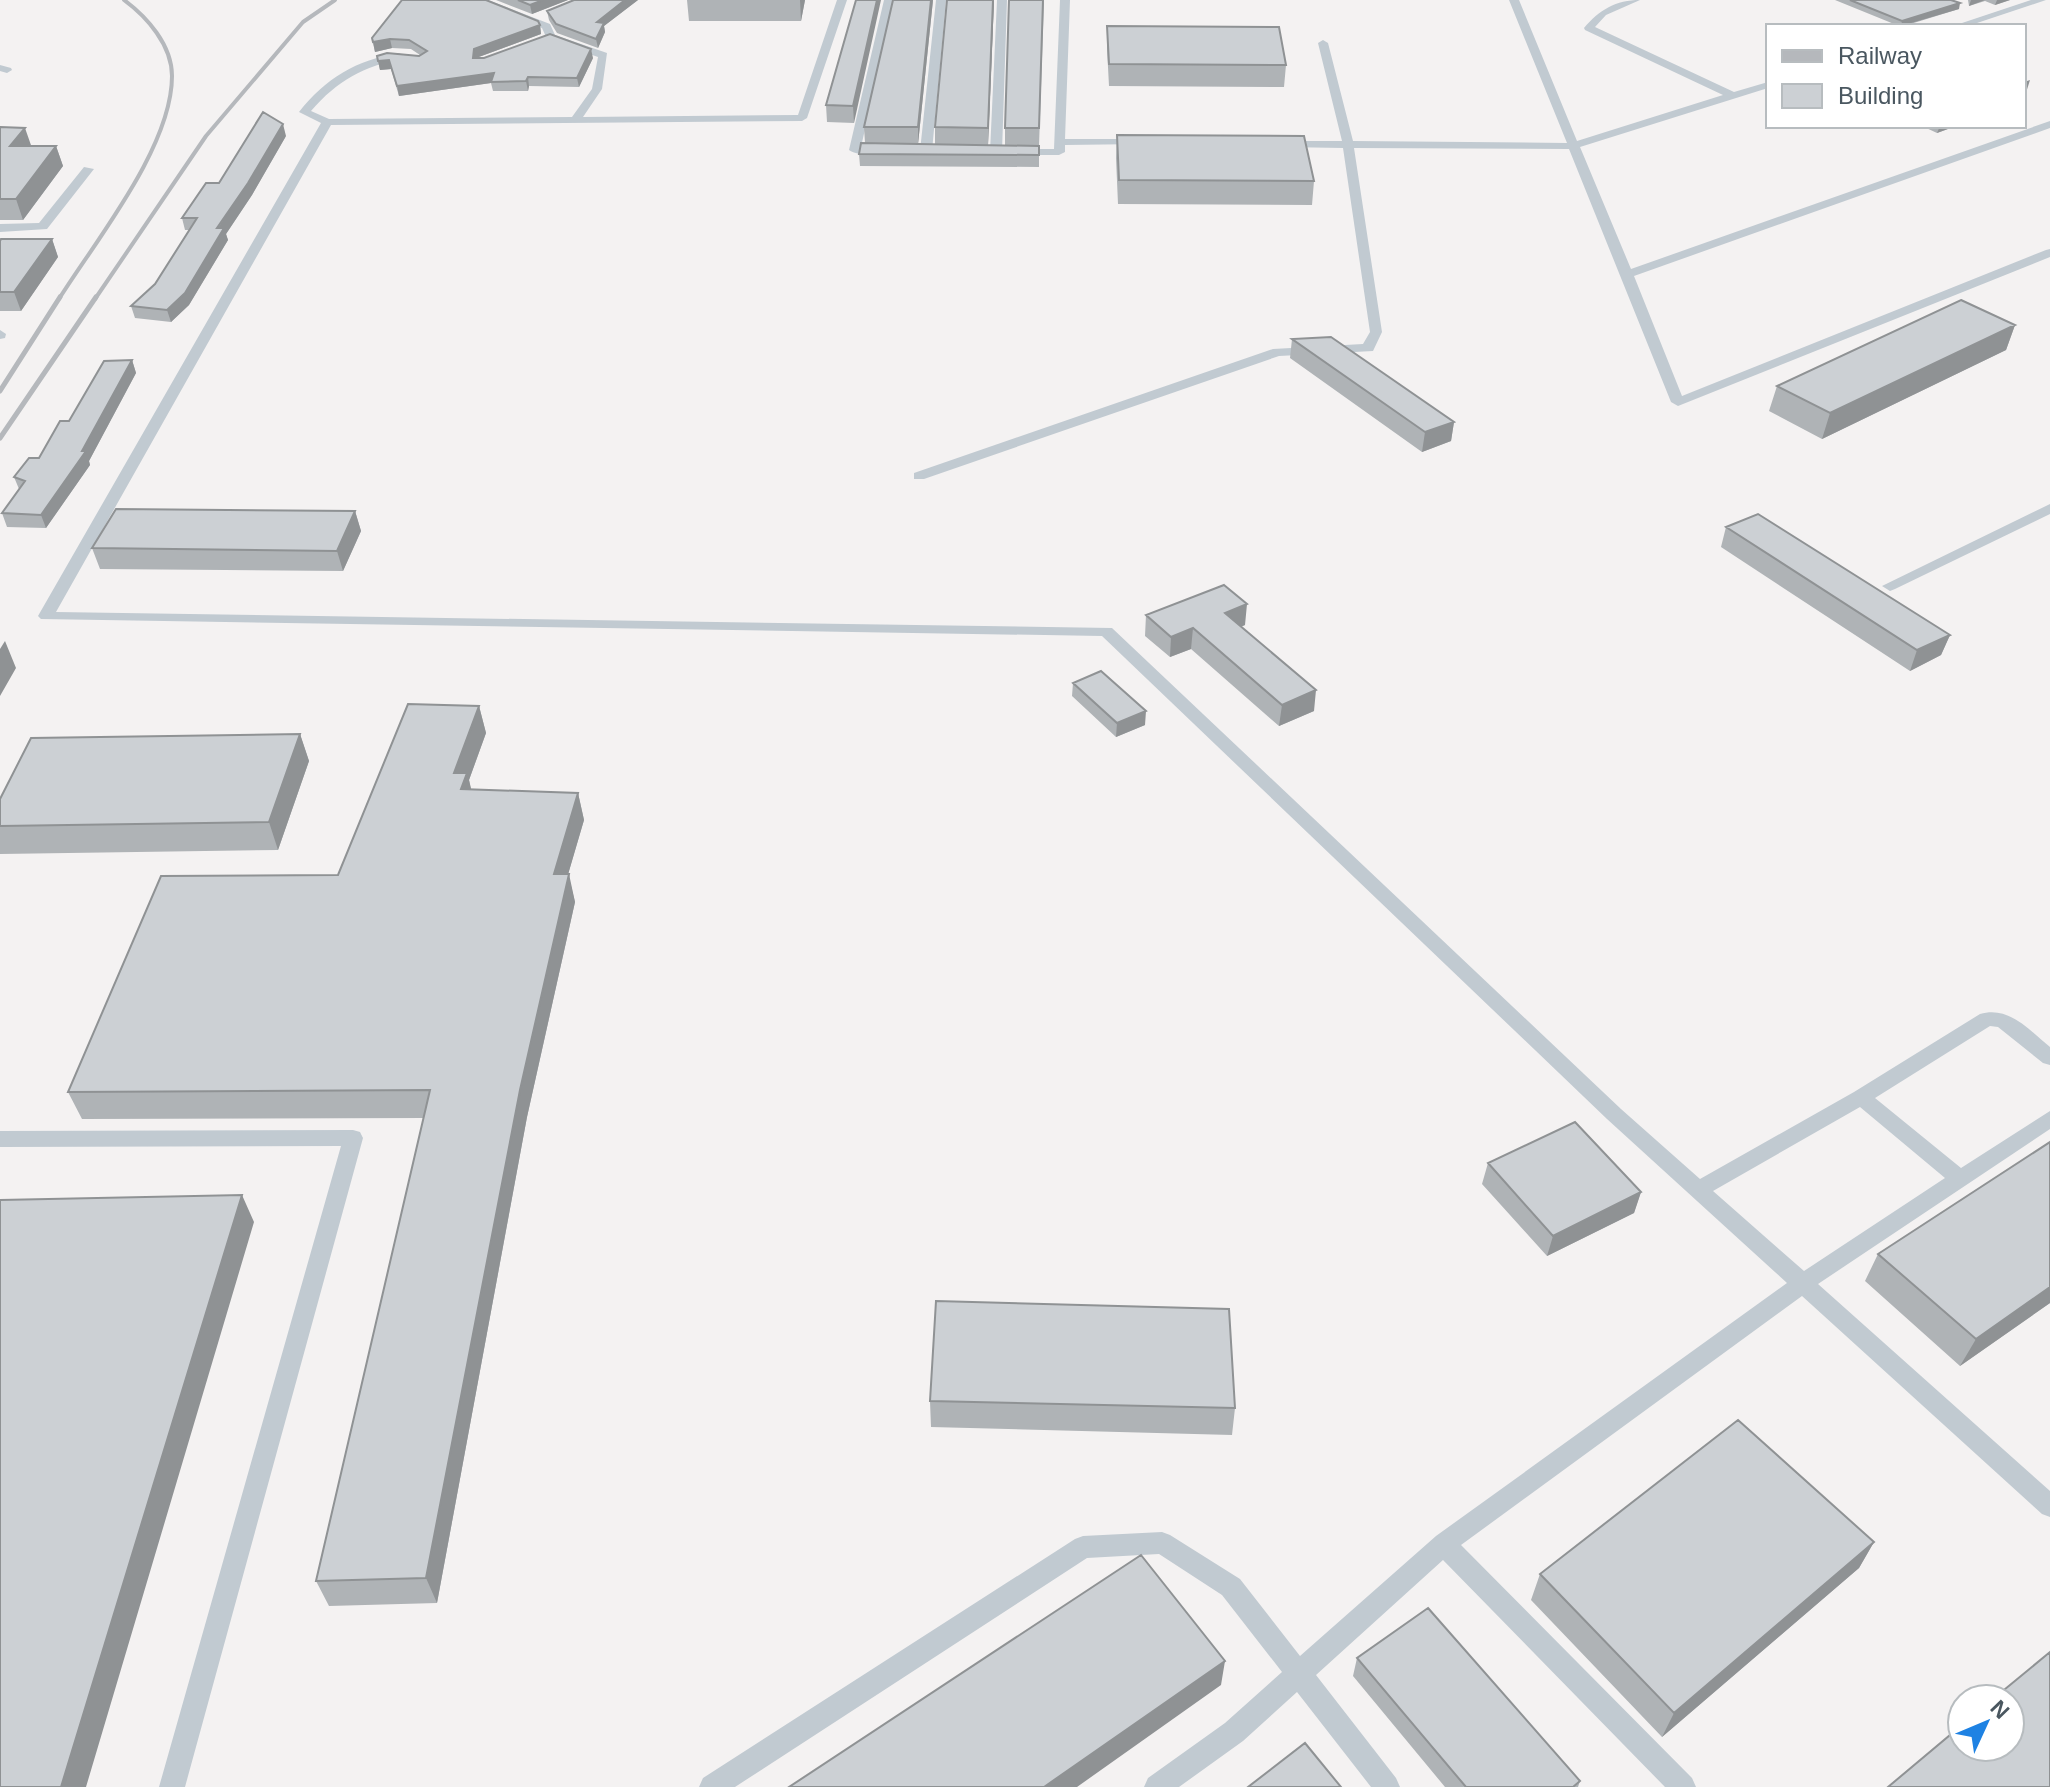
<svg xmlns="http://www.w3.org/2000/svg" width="2050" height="1787" viewBox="0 0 2050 1787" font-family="Arial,sans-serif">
	<rect width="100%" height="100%" fill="#f4f2f2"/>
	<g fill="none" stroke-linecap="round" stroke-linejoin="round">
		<!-- lane -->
		<path fill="#c1cad1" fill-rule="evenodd" d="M474,0h14l62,24 5,11 52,18 -5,36 -19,28 215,-2 39,-115h10l-40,118 -5,3 -471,4 -275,487 1056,16 509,481 79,70 154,-87 126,-78c29,-9 50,17 70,33v18l-7,-2 -45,-36 -8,-1 -115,72 86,70 89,-57v18l-232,155 232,207v26l-8,-3 -240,-218 -341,249 231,233 4,9h-31l-222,-227 -127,115 80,103 4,9h-29l-74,-95 -54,49 -64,46h-35l4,-9 77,-55 57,-51 -60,-77 -63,-41 -72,4 -352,229h-36l4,-9 372,-239 8,-3 79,-4 8,3 70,44 60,77 136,-120 351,-253 -180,-164 -505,-483 -1061,-17 -3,-3 283,-493 -22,-11c27,-34 57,-52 100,-59l5,3 -1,2c-40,9 -65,22 -92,53l18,8 243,-2 20,-28 6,-32 -51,-18 -5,-11zM1860,1107l85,71 -141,93 -91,-80z
			M884,0h10l-33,147 21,1 6,3c-9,6 -30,5 -39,-1z
			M936,0h10l-14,151 -6,3 -6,-3z
			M997,0h10l-5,152 -6,3 -6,-3z
			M1060,0h10l-5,139h74l4,1v4l-78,1v7l-6,3h-43l-6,-3 6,-3h38z
			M1509,0h10l58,141 146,-46 -138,-65 -1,-2c15,-18 32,-28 56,-28l-34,15 -11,12 139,65 34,-10v6l-188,59 51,122 419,-148v7l-416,148 48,120 364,-146 4,-1v8l-372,149 -7,-4 -102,-253 -215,-1 28,184 -9,19 -94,5 -355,123h-10v-6l359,-124 90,-5 7,-12 -27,-184 -59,-1 -6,-3 6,-3h58l-24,-98 5,-3 5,3 25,98 214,2z
			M2031,0h15l-78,26h-15z
			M0,65l11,3 1,2 -5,3 -7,-2z
			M84,167l10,2 -47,60 -47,3v-8l39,-1z
			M0,330l6,4 -1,4 -5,1z
			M2050,504v10l-155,75 -5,2 -8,-5z
			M353,1130l7,2 3,6 -178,649h-26l182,-641 -341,1v-16z"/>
		<!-- rail-far1 -->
		<path stroke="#b5b8bc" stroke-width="4" d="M59,299c37,-59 113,-152 113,-223 0,-31 -25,-59 -48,-76
			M95,299l111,-163 97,-114 32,-22"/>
		<!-- rail -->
		<path stroke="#b5b8bc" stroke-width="5" d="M0,391l60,-94
			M0,438l96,-141"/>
	</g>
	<!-- wall -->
	<path fill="#afb3b6" d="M496,0h72l-36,14z
		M575,0h63l-34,26 1,6 -7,16 -41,-15 -8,-13 -2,-9z
		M687,0h118l-4,21h-112z
		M856,0l-2,123 -27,-1 -1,-17z
		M933,0l-15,144 121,2v21l-179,-1 -1,-12 6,-11 -1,-16z
		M947,0h47l-6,145 -53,-1v-17z
		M1044,0l-5,146 -34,-1v-17z
		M1835,0h116l8,9 -55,17h-5z
		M1968,0h42l-15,5 -10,-4 -16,5z
		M540,25l1,9 -65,24h117l-14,29 -50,-1 -1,5h-35l-2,-8 -92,13 -8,-27 -11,1 -3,-14 43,-1 -9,-6 -19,-1 -17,4 -3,-14z
		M1107,26l179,39 -2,22 -175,-1 -2,-38z
		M1922,126h34l-19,7z
		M0,127l32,19h24l7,20 -40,54h-23z
		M1117,135l197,46 -2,24 -194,-1 -2,-46z
		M286,136l-34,59 -26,39 2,6 -39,65 -18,17 -36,-4 -4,-12 24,-22 34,-54h-4l-3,-12 37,-35z
		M52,239l6,18 -37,54h-21v-70z
		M2015,325l-9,25 -184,89 -53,-28 8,-25z
		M1292,339l162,83 -3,19 -29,11 -132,-94z
		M132,360l4,13 -47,88 1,4 -44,63 -39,-1 -5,-14 17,-24 -5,-12 25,-19 30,-37z
		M355,511l6,20 -18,40 -243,-2 -8,-21z
		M1726,527l224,108 -9,20 -31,16 -189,-124z
		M1146,615l99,10 -5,2 74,84 -35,15 -88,-77 -21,8 -25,-21z
		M1073,683l72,42 -29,12 -44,-41z
		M479,706l7,27 -17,47 2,10 107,3 6,27 -16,54 7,28 -48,215 -90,486 -108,3 -13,-25 108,-463 -342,1 -14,-27 270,-217z
		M300,734l9,27 -31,89 -278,4v-55z
		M2050,1142v161l-90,63 -95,-85 13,-27z
		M1488,1163l153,29 -7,21 -87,43 -65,-72z
		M930,1401l305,7 -3,27 -301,-8z
		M1874,1542l-15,26 -197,169 -131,-137 9,-26z
		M1357,1658l223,123 -2,6h-133l-92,-111z"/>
	<!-- shaded-wall -->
	<path fill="#8f9294" d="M543,0h25l-36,14 -2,-9z
		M625,0h13l-34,26 1,6 -7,16 -2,-9 1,-17z
		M800,0h5l-4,21z
		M877,0h4l-27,123 -1,-17z
		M931,0h2l-15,144v-17z
		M993,0h1l-6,145v-17z
		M1971,0h14l-16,6z
		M1997,0h13l-15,5z
		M1960,3l-1,6 -58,17 1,-5z
		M540,25l1,9 -65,24h-3l1,-9z
		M390,39l2,9 -17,4 -2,-10z
		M591,49l2,9 -14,29 -2,-9z
		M389,60l2,9 -11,1 -2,-9z
		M494,73l-3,10 -92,13 -2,-10z
		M528,77l1,9 -1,5 -2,-10z
		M2030,80l-6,19v-17z
		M283,124l3,12 -34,59 -26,39 2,6 -39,65 -18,17 -4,-12z
		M1940,126h16l-19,7z
		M25,128l7,20 -22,-2z
		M56,146l7,20 -40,54 -7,-21z
		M52,239l6,18 -37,54 -7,-19z
		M2015,325l-9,25 -184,89 8,-26z
		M132,360l4,13 -47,88 1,4 -44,63 -5,-13 41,-64z
		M1454,422l-3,19 -29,11 3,-20z
		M355,511l6,20 -18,40 -6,-20z
		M1247,604l-2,21 -22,9 2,-21z
		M1193,628l-2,21 -21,8 1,-20z
		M1950,635l-9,20 -31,16 7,-21z
		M5,641l11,27 -16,28v-47z
		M1316,690l-2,21 -35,15 3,-21z
		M479,706l7,27 -17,47 5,21 -6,16 -14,-44z
		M1146,711l-1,14 -29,12 1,-14z
		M300,734l9,27 -31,89 -9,-28z
		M578,793l6,27 -24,82 -6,-28z
		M569,874l6,28 -48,215 -90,486 -11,-25 94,-488z
		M1641,1192l-7,21 -87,43 6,-20z
		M242,1195l12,27 -168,565h-25z
		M2050,1287v16l-90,63 16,-27z
		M1874,1542l-15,26 -197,169 12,-24z
		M1225,1661l-4,24 -144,102h-33z"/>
	<!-- building -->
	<path fill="#ccd0d4" stroke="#8f9294" stroke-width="2" d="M402,0h84l52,21 2,4 -66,24 -1,9h11l66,-24 41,15 -14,29 -49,-1 -2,4 -35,1 3,-9 -97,13 -8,-26 -11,1 -1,-5 10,-3 32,3 8,-5 -18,-11 -19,-1 -17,3 -1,-4z
		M518,0h25l-13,5z
		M574,0h51l-28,22 7,1 -8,16 -40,-15 -9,-13z
		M856,0h21l-24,106 -27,-1z
		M893,0h38l-13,127h-54z
		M947,0h46l-5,128 -53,-1z
		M1009,0h34l-4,128h-34z
		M1850,0h101l9,3 -58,18z
		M1107,26l172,1 7,38 -177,-1z
		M263,112l20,12 -35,59 -31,45h7l-39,65 -18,17 -36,-4 24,-22 42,-66h-15l24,-35h13z
		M0,127l25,1 -15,18h46l-40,53h-16z
		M1117,135l187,1 10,45 -195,-1z
		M861,143l178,3v9l-180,-1z
		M1,239h51l-38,53h-14v-51z
		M1961,300l54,25 -185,88 -53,-27z
		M1331,337l123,85 -29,10 -133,-93z
		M132,360l-50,91h4l-45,64 -39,-2 23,-32 -11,-4 15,-19h10l21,-37h9l35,-60z
		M116,509l239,2 -18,40 -245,-3z
		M1758,514l192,121 -33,15 -191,-123z
		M1224,585l23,19 -22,9 91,77 -34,15 -89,-77 -22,9 -25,-22z
		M1101,671l45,40 -29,12 -44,-40z
		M408,704l71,2 -25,67h13l-6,16 117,4 -24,81h15l-49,216 -94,488 -110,3 114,-491 -362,2 93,-216 177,-1z
		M300,734l-31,88 -269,4v-27l31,-61z
		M1575,1122l66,70 -88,44 -65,-73z
		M2050,1142v145l-74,52 -98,-85z
		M242,1195l-181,592h-61v-587z
		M936,1301l293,8 6,99 -305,-7z
		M1738,1420l136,122 -200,171 -134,-139z
		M1141,1555l84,106 -181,126h-255z
		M1428,1608l152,173 -7,6h-107l-109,-129z
		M2050,1652v135h-162l74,-62v22h48v-48h-17z
		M1305,1743l36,44h-93z"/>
	<!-- legend -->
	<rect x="1766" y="24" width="260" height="104" fill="#ffffff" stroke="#b7bcbf" stroke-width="2"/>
	<rect x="1782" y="50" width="40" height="12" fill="#b5b8bc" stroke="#b7bcbf" stroke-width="2"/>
	<text x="1838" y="64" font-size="24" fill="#4a5760">Railway</text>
	<rect x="1782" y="84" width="40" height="24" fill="#ccd0d4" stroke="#b7bcbf" stroke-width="2"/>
	<text x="1838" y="104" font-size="24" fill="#4a5760">Building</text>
	<!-- north arrow -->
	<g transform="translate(1986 1723) rotate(46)"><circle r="38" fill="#ffffff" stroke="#b7bcbf" stroke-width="2"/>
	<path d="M0-6L14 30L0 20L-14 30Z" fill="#1e82e3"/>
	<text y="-12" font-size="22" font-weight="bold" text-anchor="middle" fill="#4a5760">N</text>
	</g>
</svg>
